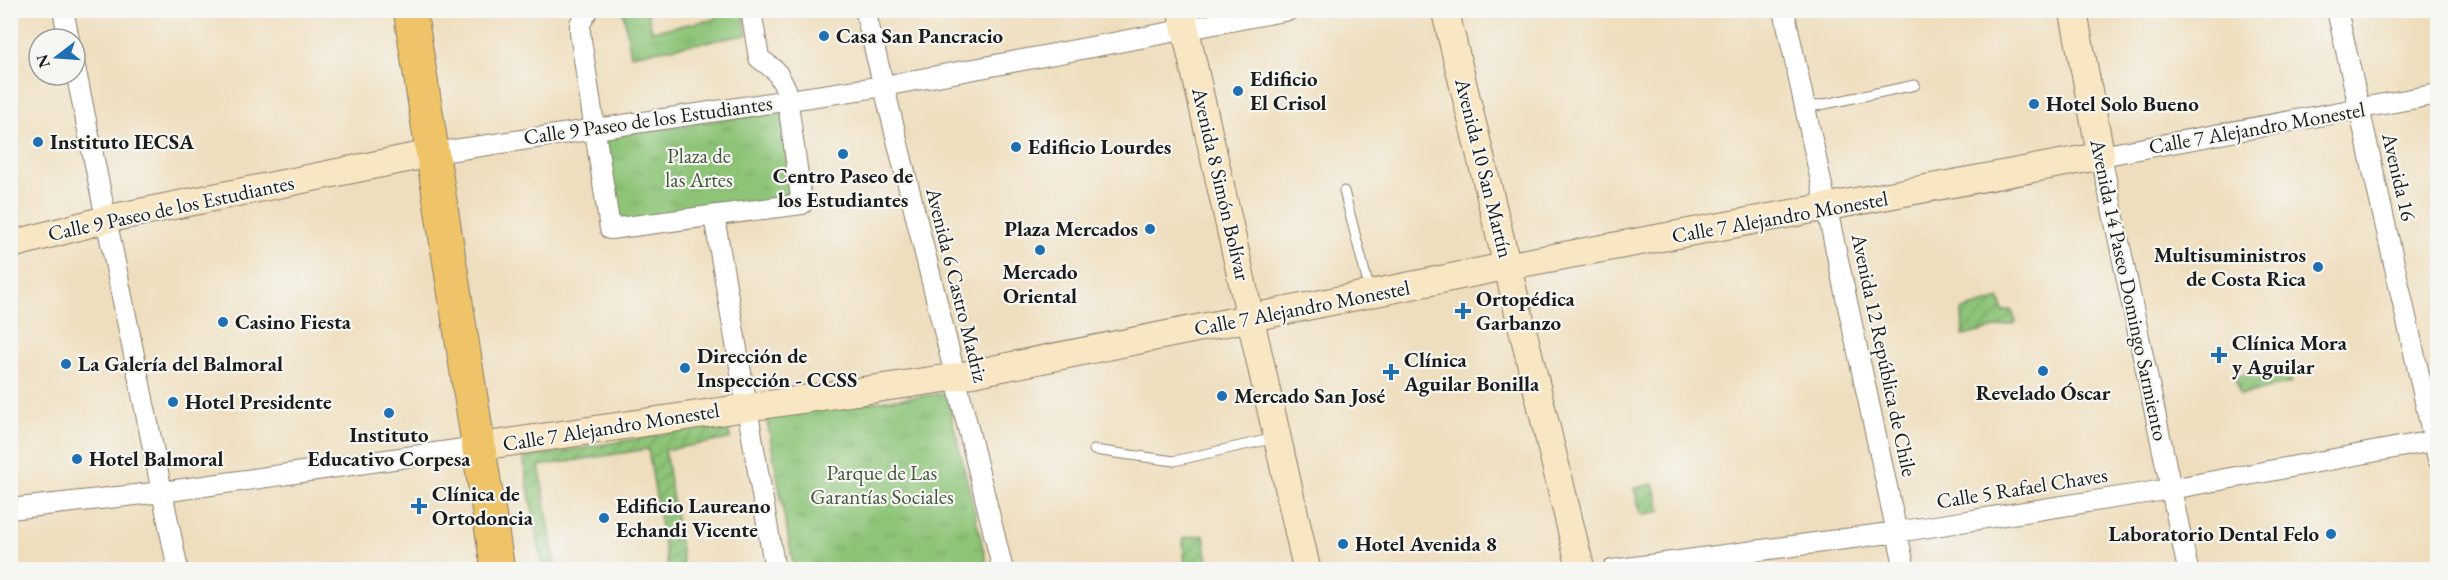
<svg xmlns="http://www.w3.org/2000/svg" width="2448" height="580" viewBox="0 0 2448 580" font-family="'EB Garamond',serif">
	<defs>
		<pattern id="park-tufts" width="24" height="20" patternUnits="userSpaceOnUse" patternTransform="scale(1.5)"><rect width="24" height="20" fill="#8dc477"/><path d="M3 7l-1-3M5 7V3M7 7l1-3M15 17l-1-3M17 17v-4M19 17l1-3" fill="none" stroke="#79a866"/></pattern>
		<pattern id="garden-furrows" width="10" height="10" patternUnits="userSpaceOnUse" patternTransform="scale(1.5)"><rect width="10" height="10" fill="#8dc477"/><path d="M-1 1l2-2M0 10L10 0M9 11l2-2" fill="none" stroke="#79a866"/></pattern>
	</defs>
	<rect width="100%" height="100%" fill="#f6f6f2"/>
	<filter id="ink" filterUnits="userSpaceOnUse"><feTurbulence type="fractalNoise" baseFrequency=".0167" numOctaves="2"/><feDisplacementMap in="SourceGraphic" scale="12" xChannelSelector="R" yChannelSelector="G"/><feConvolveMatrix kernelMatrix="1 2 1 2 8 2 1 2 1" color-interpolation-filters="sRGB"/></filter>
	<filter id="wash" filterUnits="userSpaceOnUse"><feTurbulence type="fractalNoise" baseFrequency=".008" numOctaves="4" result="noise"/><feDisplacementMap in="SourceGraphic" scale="24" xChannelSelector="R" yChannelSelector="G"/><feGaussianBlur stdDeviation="1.35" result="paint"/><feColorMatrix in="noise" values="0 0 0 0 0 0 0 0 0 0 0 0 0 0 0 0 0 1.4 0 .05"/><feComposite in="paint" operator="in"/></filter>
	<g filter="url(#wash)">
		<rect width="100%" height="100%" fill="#efdebd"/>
		<!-- park -->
		<path fill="url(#park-tufts)" stroke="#54704a" stroke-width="1.5" d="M623,11h24l5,20 64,-12 -1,-8h28l4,24 -116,20z
			M782,112l11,89 -178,23 -11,-89z
			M946,393l42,176h-194l-28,-154z"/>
		<!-- garden -->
		<path fill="url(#garden-furrows)" stroke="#54704a" stroke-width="1.5" d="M2000,299l3,13 9,-2 4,13 -53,13 -1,-26z
			M2287,365l4,18 -51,12 -5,-18z
			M728,423l2,16 -65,11 19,119h-16l-20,-120 -109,17 17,103h-13l-20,-111z
			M1654,484l7,27 -20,4 -7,-27z
			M1204,535l4,27 -23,3 -2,-27z"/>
	</g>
	<g filter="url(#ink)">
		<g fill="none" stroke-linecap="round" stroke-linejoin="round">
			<!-- lane casing -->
			<g stroke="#867d6c" stroke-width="11">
				<path id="lane" d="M1806,108l109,-23
					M1344,191l26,101
					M1094,450l80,11 101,-23"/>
			</g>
			<!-- street casing -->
			<g stroke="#867d6c" stroke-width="22">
				<path id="street" d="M63,10l6,29
					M588,10l-8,14v9l30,196 192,-25 -16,-115 -10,-18 -17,-13 -8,-48
					M865,10l138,560
					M1784,10l121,560
					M2337,10l101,449
					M75,67l103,503
					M434,153l450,-67 405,-76
					M714,216l61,354
					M10,509l152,-17 315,-45
					M1612,570l285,-38 274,-43 267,-49
					M2188,570l-87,-414 337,-62"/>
			</g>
			<!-- secondary casing -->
			<g stroke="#867d6c" stroke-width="29">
				<path id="secondary" d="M1181,10l126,560
					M1445,10l136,560
					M10,245l97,-26 327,-66
					M477,447l478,-70 553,-111 593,-110 -28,-146"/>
			</g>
			<!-- highway casing -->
			<g stroke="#867d6c" stroke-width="35">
				<path id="highway" d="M410,10l88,560"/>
			</g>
			<!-- lane -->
			<use href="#lane" stroke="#fff" stroke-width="9"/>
			<!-- street -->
			<use href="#street" stroke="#fff" stroke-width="20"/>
			<!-- secondary -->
			<use href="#secondary" stroke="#f9e7c3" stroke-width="27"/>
			<!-- highway -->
			<use href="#highway" stroke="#efc469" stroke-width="33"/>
		</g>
	</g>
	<!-- markers -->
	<g fill="#1f6fb2" stroke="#f6f6f2" stroke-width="2">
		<circle cx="824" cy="36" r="6"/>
		<circle cx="1238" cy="91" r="6"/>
		<circle cx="2034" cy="104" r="6"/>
		<circle cx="38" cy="142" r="6"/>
		<circle cx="1016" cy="147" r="6"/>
		<circle cx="843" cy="154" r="6"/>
		<circle cx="1150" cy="229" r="6"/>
		<circle cx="1040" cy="250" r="6"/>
		<circle cx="2318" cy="267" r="6"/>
		<path d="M1460 302h6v6h6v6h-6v6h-6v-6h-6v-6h6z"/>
		<circle cx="223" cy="322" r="6"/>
		<path d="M2216 346h6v6h6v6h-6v6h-6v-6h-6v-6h6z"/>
		<circle cx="66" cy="364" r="6"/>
		<circle cx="685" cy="368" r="6"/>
		<circle cx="2043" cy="371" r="6"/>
		<path d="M1388 363h6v6h6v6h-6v6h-6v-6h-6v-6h6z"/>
		<circle cx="1222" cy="396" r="6"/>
		<circle cx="173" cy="402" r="6"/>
		<circle cx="389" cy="413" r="6"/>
		<circle cx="77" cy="459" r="6"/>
		<path d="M416 497h6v6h6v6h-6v6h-6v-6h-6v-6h6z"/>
		<circle cx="604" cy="518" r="6"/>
		<circle cx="2331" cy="534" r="6"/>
		<circle cx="1343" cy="544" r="6"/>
	</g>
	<g text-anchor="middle" stroke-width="4.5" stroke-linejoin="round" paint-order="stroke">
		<!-- poi labels -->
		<g font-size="21" font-weight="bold" fill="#1c1c1c" stroke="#f6f6f2" text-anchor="start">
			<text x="836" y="43">Casa San Pancracio</text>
			<text x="1250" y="86">Edificio<tspan x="1250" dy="24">El Crisol</tspan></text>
			<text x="2046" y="111">Hotel Solo Bueno</text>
			<text x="50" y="149">Instituto IECSA</text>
			<text x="1028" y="154">Edificio Lourdes</text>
			<text x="843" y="183" text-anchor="middle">Centro Paseo de<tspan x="843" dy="24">los Estudiantes</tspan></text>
			<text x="1138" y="236" text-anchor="end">Plaza Mercados</text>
			<text x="2306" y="262" text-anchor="end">Multisuministros<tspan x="2306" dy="24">de Costa Rica</tspan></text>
			<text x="1040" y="279" text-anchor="middle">Mercado<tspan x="1040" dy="24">Oriental</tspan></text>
			<text x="1476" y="306">Ortopédica<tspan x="1476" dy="24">Garbanzo</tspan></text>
			<text x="235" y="329">Casino Fiesta</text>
			<text x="2232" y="350">Clínica Mora<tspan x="2232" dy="24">y Aguilar</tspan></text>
			<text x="697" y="363">Dirección de<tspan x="697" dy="24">Inspección - CCSS</tspan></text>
			<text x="1404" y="367">Clínica<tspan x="1404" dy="24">Aguilar Bonilla</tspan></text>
			<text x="78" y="371">La Galería del Balmoral</text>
			<text x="2043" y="400" text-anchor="middle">Revelado Óscar</text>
			<text x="1234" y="403">Mercado San José</text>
			<text x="185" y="409">Hotel Presidente</text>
			<text x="389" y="442" text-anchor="middle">Instituto<tspan x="389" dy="24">Educativo Corpesa</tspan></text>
			<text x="89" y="466">Hotel Balmoral</text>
			<text x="432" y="501">Clínica de<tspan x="432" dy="24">Ortodoncia</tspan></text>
			<text x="616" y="513">Edificio Laureano<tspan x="616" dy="24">Echandi Vicente</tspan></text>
			<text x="2319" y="541" text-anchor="end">Laboratorio Dental Felo</text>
			<text x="1355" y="551">Hotel Avenida 8</text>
		</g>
		<!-- street labels -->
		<g font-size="21" fill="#1c1c1c" stroke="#f6f6f2">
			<text transform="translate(648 120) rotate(-8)" y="7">Calle 9 Paseo de los Estudiantes</text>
			<text transform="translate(2257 128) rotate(-10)" y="7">Calle 7 Alejandro Monestel</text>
			<text transform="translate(1484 168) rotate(76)" y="7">Avenida 10 San Martín</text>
			<text transform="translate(2399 177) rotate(77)" y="7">Avenida 16</text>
			<text transform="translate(1221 184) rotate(77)" y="7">Avenida 8 Simón Bolívar</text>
			<text transform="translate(171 208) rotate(-12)" y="7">Calle 9 Paseo de los Estudiantes</text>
			<text transform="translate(1780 217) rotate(-10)" y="7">Calle 7 Alejandro Monestel</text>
			<text transform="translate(957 285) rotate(76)" y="7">Avenida 6 Castro Madriz</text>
			<text transform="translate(2129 290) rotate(78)" y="7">Avenida 14 Paseo Domingo Sarmiento</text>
			<text transform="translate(1302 308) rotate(-11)" y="7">Calle 7 Alejandro Monestel</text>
			<text transform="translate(1884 355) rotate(78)" y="7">Avenida 12 República de Chile</text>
			<text transform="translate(611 427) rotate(-9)" y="7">Calle 7 Alejandro Monestel</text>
			<text transform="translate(2022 488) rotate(-9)" y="7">Calle 5 Rafael Chaves</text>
		</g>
		<!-- park labels -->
		<g font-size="21" fill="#44573c" stroke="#f6f6f2">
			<text x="699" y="163">Plaza de<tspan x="699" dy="24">las Artes</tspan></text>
			<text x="882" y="480">Parque de Las<tspan x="882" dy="24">Garantías Sociales</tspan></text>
		</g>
	</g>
	<!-- margin -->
	<rect width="2448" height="580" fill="none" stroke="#f6f6f2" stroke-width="36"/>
	<!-- north arrow -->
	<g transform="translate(57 57) rotate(253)"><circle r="28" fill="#f6f6f2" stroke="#9f9f9c" stroke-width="1.5"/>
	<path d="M0-4.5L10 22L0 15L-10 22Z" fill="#1f6fb2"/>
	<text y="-9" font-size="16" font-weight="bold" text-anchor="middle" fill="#1c1c1c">N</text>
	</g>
</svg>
